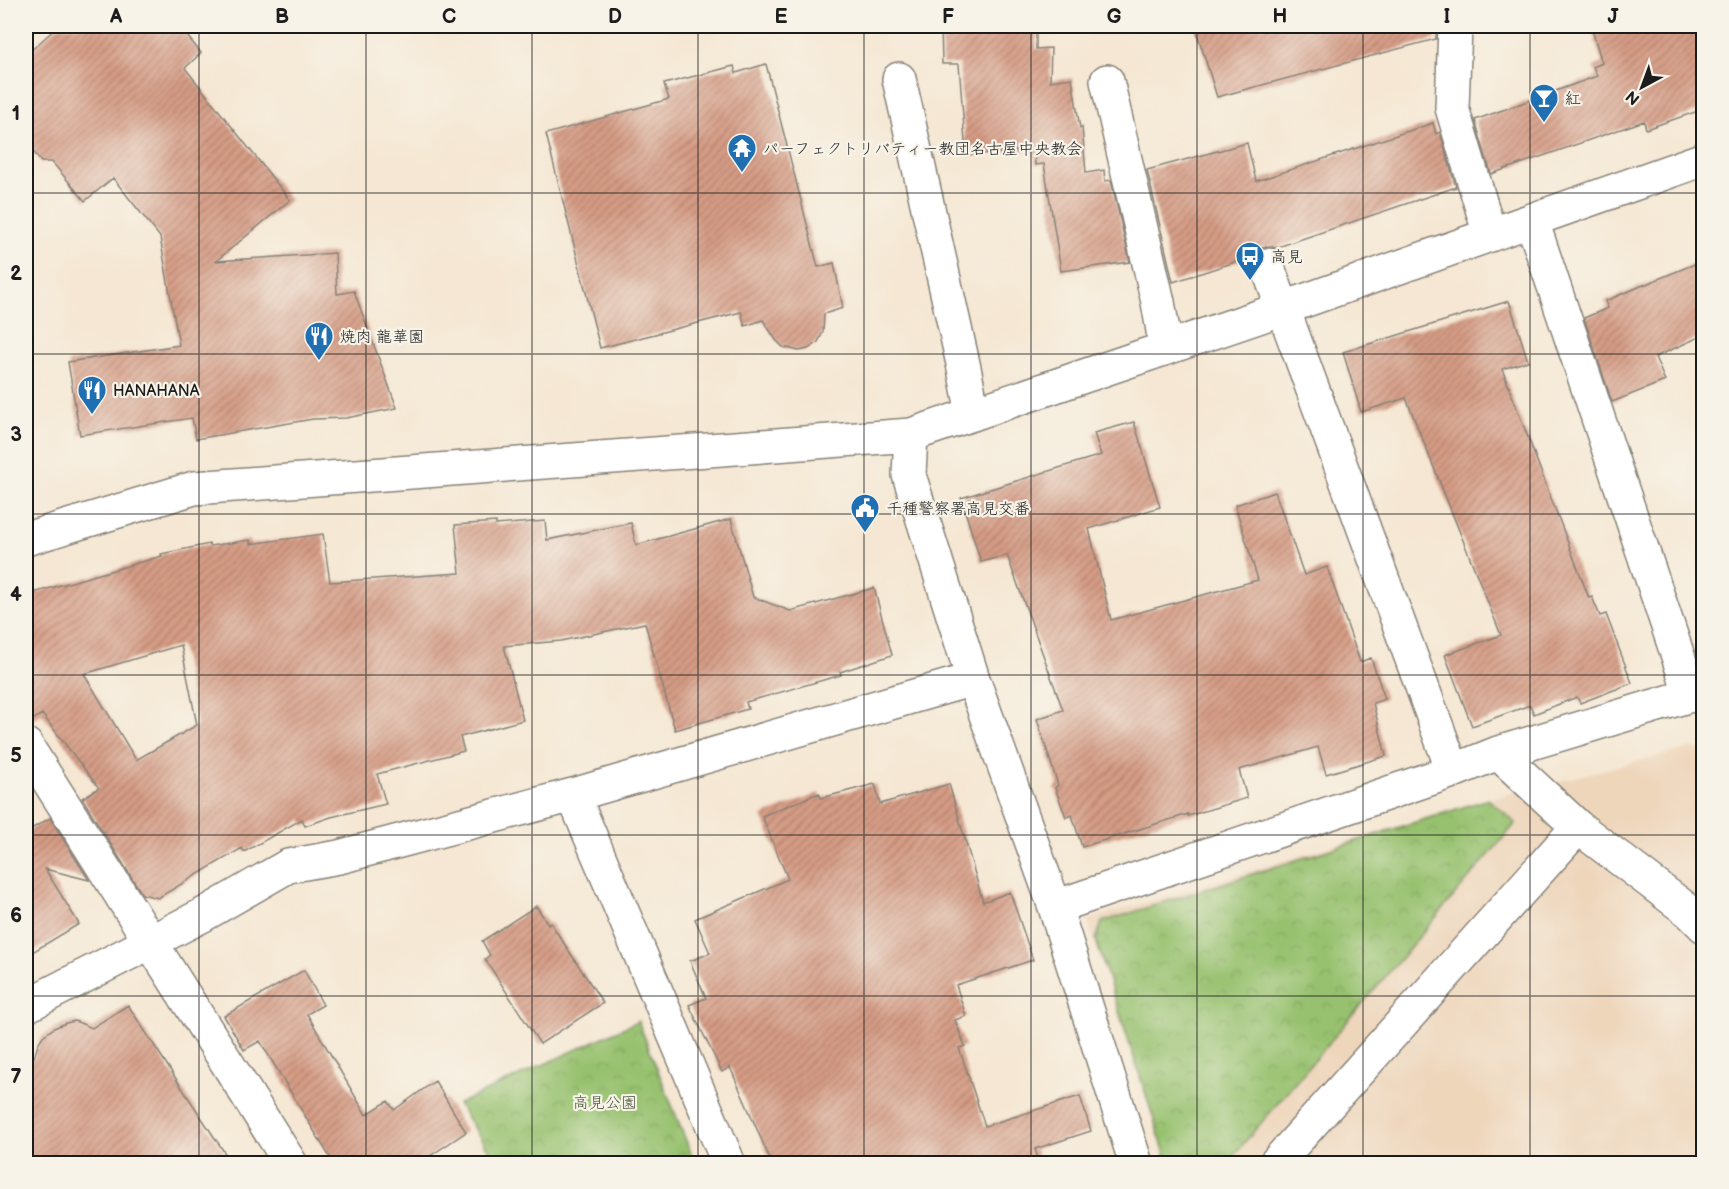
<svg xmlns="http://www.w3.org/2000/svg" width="1729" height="1189" viewBox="0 0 1729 1189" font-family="'Balsamiq Sans','Klee One',sans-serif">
	<defs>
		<pattern id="park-crowns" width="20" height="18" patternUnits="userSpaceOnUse" patternTransform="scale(1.5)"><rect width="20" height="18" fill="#97c16e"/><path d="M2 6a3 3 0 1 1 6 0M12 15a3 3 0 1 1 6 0" fill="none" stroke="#82a55f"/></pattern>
		<pattern id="building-hatch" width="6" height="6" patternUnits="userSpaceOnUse" patternTransform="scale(1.5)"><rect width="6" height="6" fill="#d69c85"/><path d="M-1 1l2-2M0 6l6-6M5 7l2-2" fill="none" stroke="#ad7e6c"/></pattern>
	</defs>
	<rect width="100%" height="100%" fill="#f7f3e8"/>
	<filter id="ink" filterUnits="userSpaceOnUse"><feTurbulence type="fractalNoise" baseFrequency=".0167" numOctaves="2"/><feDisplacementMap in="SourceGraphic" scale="12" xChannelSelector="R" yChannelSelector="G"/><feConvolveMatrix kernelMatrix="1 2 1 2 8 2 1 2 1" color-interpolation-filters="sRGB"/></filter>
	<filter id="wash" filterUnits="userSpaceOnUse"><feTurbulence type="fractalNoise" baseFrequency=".008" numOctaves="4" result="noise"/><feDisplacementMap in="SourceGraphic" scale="24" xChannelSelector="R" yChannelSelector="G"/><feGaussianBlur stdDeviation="1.35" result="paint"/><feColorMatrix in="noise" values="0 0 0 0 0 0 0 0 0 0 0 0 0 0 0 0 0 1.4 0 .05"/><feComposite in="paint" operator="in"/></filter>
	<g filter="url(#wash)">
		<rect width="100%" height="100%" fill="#f5e7d3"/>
		<!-- built -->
		<path fill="#eed6bb" d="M1691,748l12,1v414h-535l-81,-243 401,-121z"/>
		<!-- park -->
		<path fill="url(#park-crowns)" stroke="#5a6e45" stroke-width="1.5" d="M1488,799l28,24 -289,340h-59l-72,-223 6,-18z
			M638,1021l57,142h-198l-39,-59z"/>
		<g id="blocks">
			<!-- building -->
			<path fill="url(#building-hatch)" fill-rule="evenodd" d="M58,26h121l22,27 -16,15 105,132 -74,61 119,-8 2,41 17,-3 43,117 -51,10 -33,1 -117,20 -4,-21 -112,17 -12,-73 111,-17 -19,-108 -47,-59 -28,23 -33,-39h-11l-15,-20v-87z
				M941,26h95v23l15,-1 -1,33 22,-3 8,50 2,-1 4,46 18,-3 1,11 6,-1 19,82 -69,9 -17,-107 -9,1 -1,-15 -68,5 -7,-91h-17z
				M1195,26h241v13l-219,58z
				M1591,26h113v83l-58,20 -2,-8 -153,53 -16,-54 122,-44 -4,-9 9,-4z
				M766,64l52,203 16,-4 9,45 -19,6 -1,18 -5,10 -10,7 -9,2 -16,-4 -7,-7 -13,-20 -18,6 -4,-14 -141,36 -54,-214 123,-35 -5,-15 70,-18 2,7z
				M1433,123l3,11 4,-2 16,55 -181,61 -5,-2 -9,1 -8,6 -2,4 -78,25 -26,-112 100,-27 9,38z
				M1704,260v75l-49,22 10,24 -53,21 -28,-84 24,-10 -3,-7z
				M1509,301l19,60 -26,8 87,229 3,-1 8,19 6,-2 26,69 -52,20 -3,-6 -43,17 -4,-9 -58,21 -27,-71 56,-20 -95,-237 -45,14 -18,-60z
				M1134,422l26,85 -71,22 22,91 147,-40 -23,-75 40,-13 29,83 23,-8 33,95 11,-4 14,41 -12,4 13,53 -60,18 -8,-27 -79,23 8,28 -59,18v-2l-106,33 -10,-32 -6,2 -11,-29 3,-3 -21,-66 26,-9 -56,-155 -26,7 -20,-64 140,-43 -7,-22z
				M731,519l22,78 37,14 84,-23 18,67 -52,17 1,3 -95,27 2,7 -73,21 -30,-107 -84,18 -57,5 19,74 -63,17 4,14 -87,23 9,30 -55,13 -26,9 -3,-7 -58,33 -2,-4 -84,50 -16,-4 -60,-96 17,-10 -57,-74 -16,10v-129l136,-39 -1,-2 48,-10 1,2 40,-6v4l73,-10 7,48 130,-9 -5,-48 41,-3v3l49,-4 2,19 84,-17 5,22zM181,645l16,80 -61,35 -52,-86z
				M875,784l5,20 69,-20 34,118 27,-10 23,68 -77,25 10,31 -11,4 10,26 -6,2 26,78 95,-30 11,35 -56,18 5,15h-268l-42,-97 -8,5 -33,-67 17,-7 -16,-37 20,-8 -15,-34 93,-40 -26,-63 57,-23 2,5z
				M50,818l39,62 -44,-11 34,55 -53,32v-124z
				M536,906l12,18 2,-2 53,81 -63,41 -55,-85 5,-4 -8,-14z
				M304,970l19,35 -16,9 59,101 22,-14 6,9 41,-29 31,51 -48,32h-84l-74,-123 -16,9 -20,-34z
				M128,1005l54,83 50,76h-206v-104l8,-3 5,-15 4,-6 11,-8 12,-5 9,-2 17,7z"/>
		</g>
	</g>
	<g filter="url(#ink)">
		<use href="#blocks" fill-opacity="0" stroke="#888278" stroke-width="1.5"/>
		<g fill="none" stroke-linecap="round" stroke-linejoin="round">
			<!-- minor casing -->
			<g stroke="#888278" stroke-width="36">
				<path id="minor" d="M1455,26l-3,82 38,127
					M899,79l65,289 9,46
					M1107,81l51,221 8,46
					M1532,221l159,474
					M1267,265l186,506
					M911,435l-2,40 64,204 82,228 81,257
					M26,539l168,-51 717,-53 373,-127 420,-149
					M26,745l265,419
					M1498,753l193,-58 13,2
					M573,795l156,369
					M1055,907l398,-136 45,-18 80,74 112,85 14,14
					M26,1006l177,-91 85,-49 51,-9 234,-62 400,-116
					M1275,1164l303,-337"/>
			</g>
			<!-- minor -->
			<use href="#minor" stroke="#fff" stroke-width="33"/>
		</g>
	</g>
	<!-- grid -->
	<path fill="none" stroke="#1c1c1c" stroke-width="1.5" stroke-opacity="0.55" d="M199,26v1138M366,26v1138M532,26v1138M698,26v1138M864,26v1138M1031,26v1138M1197,26v1138M1363,26v1138M1530,26v1138M26,193h1678M26,354h1678M26,514h1678M26,675h1678M26,835h1678M26,996h1678"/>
	<!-- icons -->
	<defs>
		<g id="bar-pin" transform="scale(1.5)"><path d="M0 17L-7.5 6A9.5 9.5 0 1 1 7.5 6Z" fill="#1f6fb2" stroke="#f7f3e8"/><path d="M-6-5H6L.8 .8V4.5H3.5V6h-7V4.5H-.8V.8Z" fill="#fff"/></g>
		<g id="temple-pin" transform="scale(1.5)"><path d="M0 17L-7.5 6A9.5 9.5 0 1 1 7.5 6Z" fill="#1f6fb2" stroke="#f7f3e8"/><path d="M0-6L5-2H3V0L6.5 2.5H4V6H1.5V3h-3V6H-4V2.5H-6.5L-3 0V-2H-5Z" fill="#fff"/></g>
		<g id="bus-pin" transform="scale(1.5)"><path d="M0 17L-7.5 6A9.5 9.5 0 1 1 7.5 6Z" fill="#1f6fb2" stroke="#f7f3e8"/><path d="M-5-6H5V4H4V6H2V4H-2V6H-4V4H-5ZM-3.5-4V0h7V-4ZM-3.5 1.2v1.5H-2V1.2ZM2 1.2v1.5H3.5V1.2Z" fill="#fff"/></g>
		<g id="restaurant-pin" transform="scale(1.5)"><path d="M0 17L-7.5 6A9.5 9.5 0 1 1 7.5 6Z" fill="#1f6fb2" stroke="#f7f3e8"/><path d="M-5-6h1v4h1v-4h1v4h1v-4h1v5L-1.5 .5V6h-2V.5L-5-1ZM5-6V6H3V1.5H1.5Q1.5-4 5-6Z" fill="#fff"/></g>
		<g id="civic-pin" transform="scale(1.5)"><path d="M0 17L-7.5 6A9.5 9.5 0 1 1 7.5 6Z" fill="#1f6fb2" stroke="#f7f3e8"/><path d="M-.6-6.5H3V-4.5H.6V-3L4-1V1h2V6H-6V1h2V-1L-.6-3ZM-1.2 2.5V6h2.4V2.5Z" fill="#fff"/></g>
	</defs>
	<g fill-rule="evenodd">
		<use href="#bar-pin" x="1544" y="98"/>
		<use href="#temple-pin" x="742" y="148"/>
		<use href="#bus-pin" x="1250" y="256"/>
		<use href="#restaurant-pin" x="319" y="336"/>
		<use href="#restaurant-pin" x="92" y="390"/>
		<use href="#civic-pin" x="865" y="508"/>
	</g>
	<g text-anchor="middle" stroke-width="4.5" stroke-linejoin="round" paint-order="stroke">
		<!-- poi labels -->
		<g font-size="16" fill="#1c1c1c" stroke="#f7f3e8" text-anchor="start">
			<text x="1565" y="104">紅</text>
			<text x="763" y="154">パーフェクトリバティー教団名古屋中央教会</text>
			<text x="1271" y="262">高見</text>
			<text x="340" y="342">焼肉 龍華園</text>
			<text x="113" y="396">HANAHANA</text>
			<text x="886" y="514">千種警察署高見交番</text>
		</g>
		<!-- park labels -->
		<g font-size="16" fill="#475639" stroke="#f7f3e8">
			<text x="605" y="1108">高見公園</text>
		</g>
	</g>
	<!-- margin -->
	<rect width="1729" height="1189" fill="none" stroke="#f7f3e8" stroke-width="66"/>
	<!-- north arrow -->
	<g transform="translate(1642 87) rotate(221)" stroke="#f7f3e8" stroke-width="4.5" paint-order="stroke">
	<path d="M0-4.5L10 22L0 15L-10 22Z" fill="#1c1c1c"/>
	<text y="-9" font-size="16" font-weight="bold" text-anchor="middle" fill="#1c1c1c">N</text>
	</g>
	<rect x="33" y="33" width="1663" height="1123" fill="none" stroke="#1c1c1c" stroke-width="2"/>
	<g font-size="20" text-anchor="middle" font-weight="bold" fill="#1c1c1c">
		<text x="116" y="23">A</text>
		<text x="282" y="23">B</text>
		<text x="449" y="23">C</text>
		<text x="615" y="23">D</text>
		<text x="781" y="23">E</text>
		<text x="948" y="23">F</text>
		<text x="1114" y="23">G</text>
		<text x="1280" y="23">H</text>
		<text x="1447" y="23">I</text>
		<text x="1613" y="23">J</text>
		<text x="16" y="120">1</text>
		<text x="16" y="280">2</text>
		<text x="16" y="441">3</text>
		<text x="16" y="601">4</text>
		<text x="16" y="762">5</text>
		<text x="16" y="922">6</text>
		<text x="16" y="1083">7</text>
	</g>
</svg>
